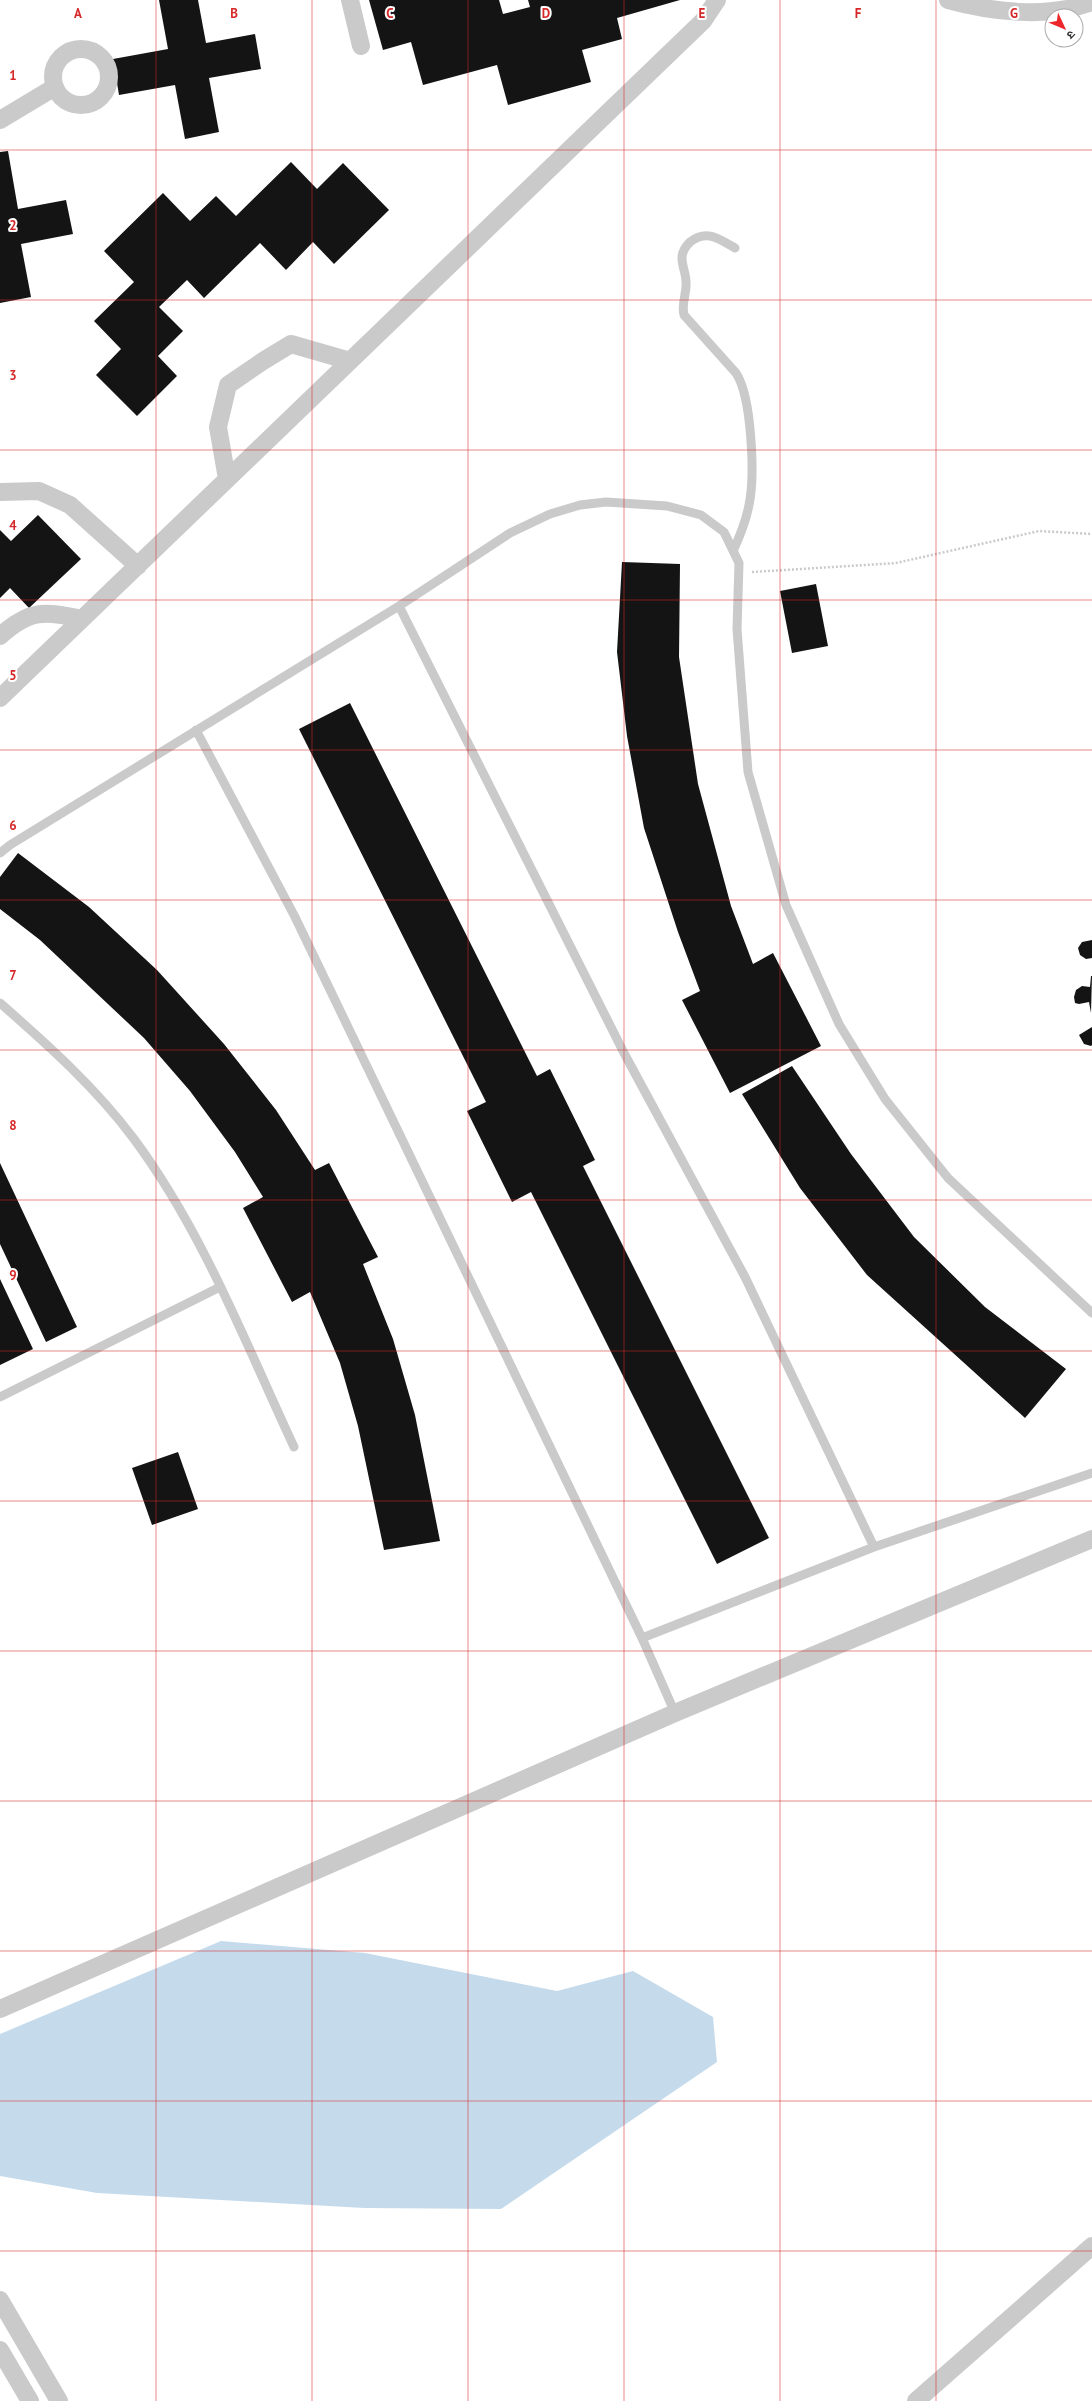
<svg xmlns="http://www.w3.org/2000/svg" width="1092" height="2401" viewBox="0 0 1092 2401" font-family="'PT Sans','Noto Sans Devanagari',sans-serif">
	<rect width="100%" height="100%" fill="#fff"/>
	<!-- water -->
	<path fill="#c5dbec" d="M221,1941l144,12 192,38 76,-20 80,46 4,45 -216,147 -137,-1 -267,-15 -97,-17v-142z"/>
	<!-- building -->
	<path fill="#141414" d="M159,0h39l8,43 49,-9 6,35 -52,9 10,54 -34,7 -10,-54 -56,10 -6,-36 55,-10z
		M369,0h130l4,14 27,-7 -2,-7h152l-63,18 5,21 -40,11 9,32 -83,23 -11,-40 -74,20 -12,-43 -28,8z
		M8,151l10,58 48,-9 7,34 -52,10 10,53 -31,6v-151z
		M291,162l26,27 26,-26 46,47 -55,54 -21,-22 -27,28 -26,-27 -56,55 -17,-18 -28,27 24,24 -25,25 19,20 -40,40 -41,-41 25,-26 -27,-28 40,-39 -30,-31 59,-58 27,28 26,-25 20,20z
		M38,515l43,44 -52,49 -19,-20 -10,10v-68l11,11z
		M622,562l58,2 -1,93 19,127 33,122 22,58 20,-11 48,93 -91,47 -48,-93 18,-9 -22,-59 -34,-104 -17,-92 -10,-84z
		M816,584l12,62 -36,7 -12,-62z
		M350,703l187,373 13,-7 45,91 -12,6 186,372 -52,26 -186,-372 -19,10 -45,-91 19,-9 -187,-373z
		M18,853l71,54 68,63 67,74 52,66 39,60 14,-7 49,94 -15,7 30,75 22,76 25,126 -56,9 -26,-124 -18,-63 -30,-71 -18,10 -49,-94 20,-11 -28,-45 -45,-61 -46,-53 -104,-98 -40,-31v-32z
		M1092,940v18l-6,1 -6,-4 -2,-7 4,-6z
		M1091,976h1l-1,37 -2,-11 -10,2 -4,-1 -1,-6 2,-7 6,-4 8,1z
		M1092,1027v18l-1,1 -7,-2 -5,-9z
		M792,1066l59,88 63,83 71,70 81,62 -41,49 -158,-143 -67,-87 -58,-94z
		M0,1163l77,164 -31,15 -46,-98z
		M0,1279l33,70 -33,16z
		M178,1452l20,57 -46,16 -20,-57z"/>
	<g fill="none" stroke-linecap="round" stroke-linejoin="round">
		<!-- path -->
		<path stroke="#cacaca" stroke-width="2.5" stroke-dasharray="2 2" stroke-linecap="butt" d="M752,572l144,-9 143,-32 53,3"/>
		<!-- lane -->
		<path stroke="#cacaca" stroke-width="9" d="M733,551c7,-15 13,-30 16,-46 6,-28 3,-108 -13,-132l-52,-58c-3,-12 3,-21 2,-33 0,-8 -4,-16 -4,-24 0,-7 4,-12 8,-16 17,-13 29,-3 45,6
			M399,606l225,447 121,224 129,270
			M196,730l99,187 347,721 33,75
			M0,853l10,-8 389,-239 111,-73 40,-19 30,-9 26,-3 61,4 34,9 23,17 15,31 -2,66 11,143 38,133 53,119 46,75 63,79 144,135
			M0,1003c48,42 96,85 134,136 69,93 111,203 160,308
			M0,1397l220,-110
			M642,1638l232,-91 218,-74"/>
		<!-- street -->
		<path stroke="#cacaca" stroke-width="18" d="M350,0l11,46
			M948,0c44,12 100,19 144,2
			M53 77a28 28 0 1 1 56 0a28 28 0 1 1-56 0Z
			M0,120l55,-33
			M227,479l-9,-52 10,-42 35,-24 28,-17 59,17
			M0,492l39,-1 31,14 68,61
			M0,636c30,-27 44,-25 82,-17
			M0,698l703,-677 14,-21
			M0,2009l675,-296 417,-174
			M0,2300l59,101
			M0,2350l30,51
			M916,2401l176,-155"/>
	</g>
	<!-- grid -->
	<path fill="none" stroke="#d62828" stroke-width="1" stroke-opacity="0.55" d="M156,0v2401M312,0v2401M468,0v2401M624,0v2401M780,0v2401M936,0v2401M0,150h1092M0,300h1092M0,450h1092M0,600h1092M0,750h1092M0,900h1092M0,1050h1092M0,1200h1092M0,1351h1092M0,1501h1092M0,1651h1092M0,1801h1092M0,1951h1092M0,2101h1092M0,2251h1092"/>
	<g font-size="13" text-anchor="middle" font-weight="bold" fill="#d62828" stroke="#fff" stroke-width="4" stroke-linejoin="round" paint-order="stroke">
		<text x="78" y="18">A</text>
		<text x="234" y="18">B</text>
		<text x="390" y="18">C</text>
		<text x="546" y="18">D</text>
		<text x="702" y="18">E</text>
		<text x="858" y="18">F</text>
		<text x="1014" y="18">G</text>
		<text x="13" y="80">1</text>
		<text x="13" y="230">2</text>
		<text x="13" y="380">3</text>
		<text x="13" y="530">4</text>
		<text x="13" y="680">5</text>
		<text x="13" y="830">6</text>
		<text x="13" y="980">7</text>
		<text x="13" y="1130">8</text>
		<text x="13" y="1280">9</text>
	</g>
	<!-- north arrow -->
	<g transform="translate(1064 28) rotate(134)"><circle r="19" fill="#ffffff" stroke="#ababab"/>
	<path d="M0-3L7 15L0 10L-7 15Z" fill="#ed262c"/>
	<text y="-6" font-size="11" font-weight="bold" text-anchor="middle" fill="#2d2d2d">उ</text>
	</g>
</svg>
